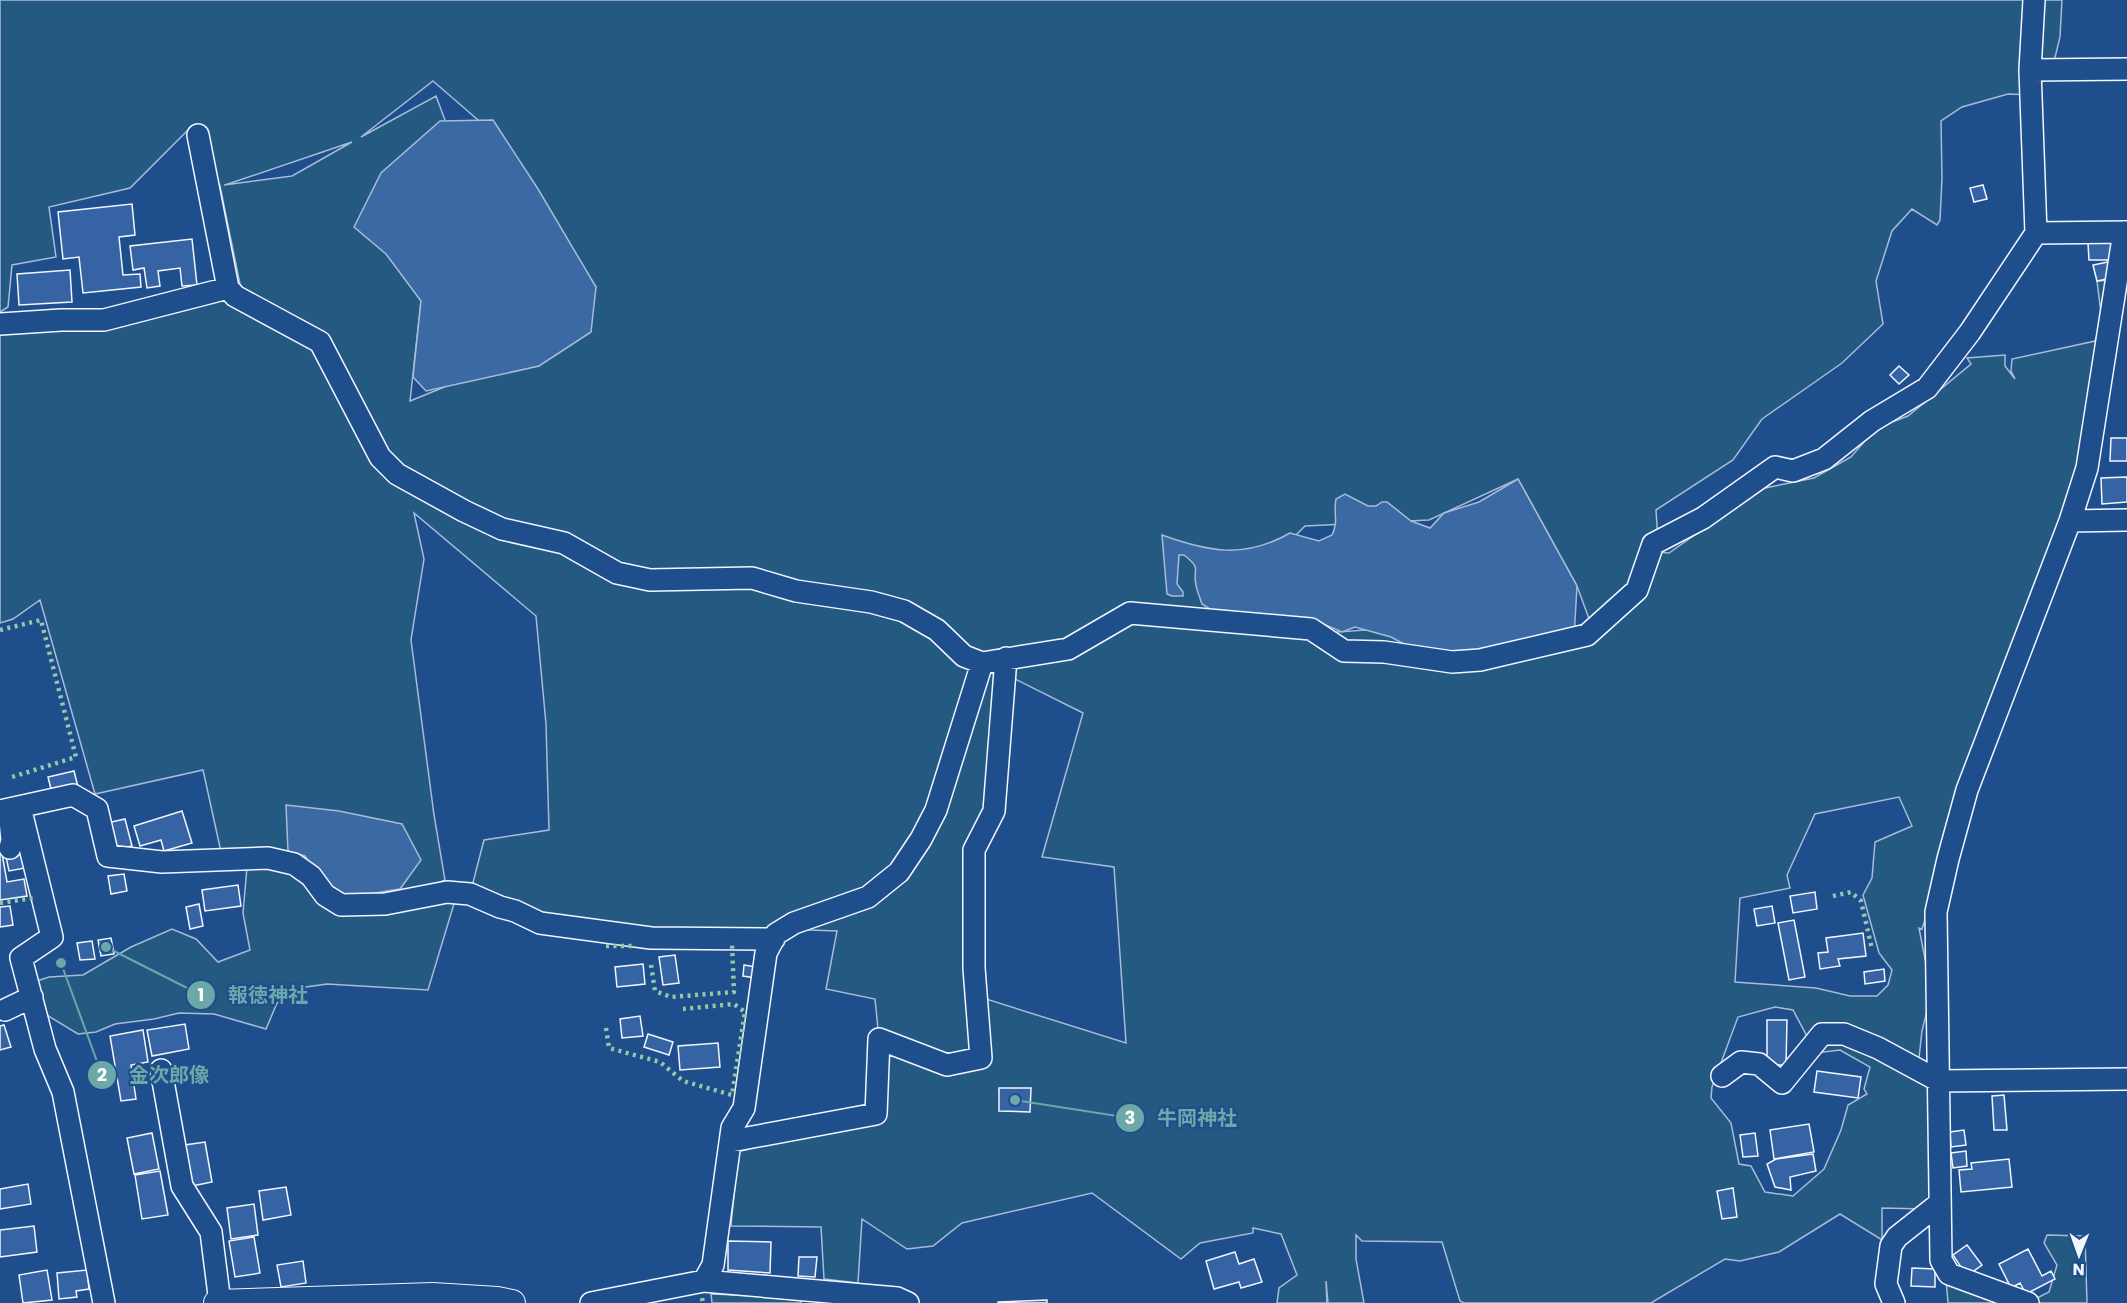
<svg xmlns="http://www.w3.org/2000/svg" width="2127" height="1303" viewBox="0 0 2127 1303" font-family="Poppins,'Noto Sans JP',sans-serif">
	<rect width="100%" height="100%" fill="#1f4e8c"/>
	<!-- green -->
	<path fill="#245a82" stroke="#a8bbd7" stroke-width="1.5" fill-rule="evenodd" d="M0,0h2062l-2,37 -8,33 -21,25 -23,-1 -46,13 -21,14 1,57 -2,42 -3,5 -25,-16 -20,22 -16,50 7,43 -41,39 -80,56 -29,41 -77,50 2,31 -39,61 -28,22 -14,-38 -59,-107 -89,41 -124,6 -22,22 -27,4 -3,10 -5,5 75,66 57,-4 111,36 102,-28 40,-43 16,-15 7,-27 13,1 91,-64 54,-11 37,-21 25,-29 32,-12 63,-52 -4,-6 38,-3v11l10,13 -4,-8 1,-12 83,-18 7,-20 -5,-40 20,-1 -17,72 -7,77 -9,8 8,-3c-19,98 -64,197 -100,290l-5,5 -65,200 -3,-1 8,41 1,38 -6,24 -3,27 -11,8 27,14v119l-10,10 -43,-1v32l-42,-26 -61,38 -39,9 -15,-2 -74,44h-187l-4,-2 -18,-59 -80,-1 -6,-6v24l8,44h-36l-2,-22 1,22h-50l2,-15 18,-13 -16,-41 -28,-6v5l-53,10 -19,16 -89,-66 -130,30 -29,23 -26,3 -45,-30 -4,64 -34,-4 -3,-52 -90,-1 7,-74 21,-6 -15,-7 132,-25 3,-75 -4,-40 -49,-10 11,-58 -82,-3 -50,8 -54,2 -111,-15 -25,-12 -45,-17 14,-54 65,-10 -3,-106 -10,-108 -122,-103 10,46 -13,81 23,175 11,65 -48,21 59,-4 -28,93 -101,-6 -21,3 -29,16 -11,26 -52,-15 -35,-1 -25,6 -39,5 -19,8 -18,2 -33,-20 -8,-21v-12l12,-4 34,-2 48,-28 41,-18 24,10 22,23 32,-12 -7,-37 4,-46c13,-4 35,-3 47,5 9,6 14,13 24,16l-30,-36h-67l-18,-82 -108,24 -55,-194 -27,19 -13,4v-290l103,-7 137,-42 -20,-98 -29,-59 -61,61 -81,19 7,50 -44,8 -4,42 -8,5zM433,81l45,39 118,167 -18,11 -39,68 -63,8 -66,27 11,-100 -36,-69 6,-52 24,-37 33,-15 -12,-32 -75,41zM352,142l-60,34 -68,9h1zM1005,674l78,39 -41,144 72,10 12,176 -140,-44 -12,-139 20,-49zM1899,797l13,29 -37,16 -3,36 -9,17 16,58 13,17 -4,15 -11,11h-27l-34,-8 -81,-6 5,-84 50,-10 -3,-13 28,-61zM1775,1007l18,3 23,43 24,-3 30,17 -6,22 3,5 -19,11 -7,25 -17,39 -31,27 -28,-4 -14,-26 -12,-2 -8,-41 -20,-25 1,-11 26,-70z
		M2047,1235l38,1 2,67h-47l-7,-3 16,-8 8,-27 -13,-22z
		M1946,1279l67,24h-65z
		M711,1294l90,4v5h-89z"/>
	<!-- water -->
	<path fill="#3b69a3" stroke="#a8bbd7" stroke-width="1.5" d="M493,120l45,69 58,98 -5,45 -52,34 -113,25 -13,-14 8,-76 -35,-47 -32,-27 27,-54 59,-52z
		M1518,479l59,107 -3,52 -64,15 -93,-2 -26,-14 -36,-10 -13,5 -21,-9 -28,-1 -80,-11 -11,-7c-2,-6 -5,-13 -6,-19 -4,-17 7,-15 -12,-30h-5l-2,29 6,8v4h-11l-5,-2 -5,-59c47,17 83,24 128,-2l29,8 13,-6c7,-14 1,-21 4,-36l9,-5 23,12h8l6,-4h5l24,19 19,7 14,-15 35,-11z
		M286,805l53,6 63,13 19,36 -21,29 -56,9 -16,-5 -23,-37 -17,-4z"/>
	<!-- building -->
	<path fill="#3563a3" stroke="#f2f6ff" stroke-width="1.5" d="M1983,185l4,14 -13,3 -4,-14z
		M132,204l3,31 -16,2 4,38 17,-1 1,13 -58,6 -4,-36 -16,2 -5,-47z
		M192,239l5,46 -15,1 -2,-18 -22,3 2,15 -13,2 -3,-20 -11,2 -3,-24z
		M2088,243h25v17h-24z
		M2108,262l4,16 -15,3 -4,-16z
		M70,270l2,32 -53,3 -2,-31z
		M1899,366l10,9 -10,9 -9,-9z
		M2111,438h16v23h-17z
		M2127,477v25l-25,2 -1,-26z
		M74,771l4,16 -26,6 -4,-16z
		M182,811l10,32 -28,8 -3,-11 -21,6 -6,-20z
		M125,819l7,27 -18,4 -7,-27z
		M0,842l7,40 17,-3 3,17 -27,4z
		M20,849l5,19 -16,3 -4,-19z
		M124,874l3,17 -16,3 -3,-18z
		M238,885l3,21 -36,5 -3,-21z
		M1815,892l2,17 -24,4 -3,-17z
		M199,904l4,22 -13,3 -4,-22z
		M10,906l3,19 -13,2v-20z
		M1772,906l3,17 -18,3 -3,-17z
		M1794,920l11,57 -16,3 -11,-57z
		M1863,933l3,23 -28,3 2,7 -20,3 -2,-16 10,-1 -2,-14z
		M111,938l3,16 -13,2 -3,-16z
		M92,941l3,18 -15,1 -3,-17z
		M675,955l4,28 -16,2 -4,-28z
		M643,964l2,20 -28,3 -2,-20z
		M744,965l13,2 -2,11 -12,-2z
		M1884,969l1,12 -20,3 -1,-12z
		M640,1016l3,20 -21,2 -2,-19z
		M1767,1020h20l-1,45h-19z
		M185,1024l4,25 -37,7 -5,-26z
		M4,1025l7,22 -11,3v-24z
		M143,1030l5,32 -17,3 5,34 -15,2 -11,-65z
		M648,1034l25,8 -4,13 -25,-8z
		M718,1043l2,24 -40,3 -2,-24z
		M1817,1071l44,6 -3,21 -44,-6z
		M999,1088h32l-1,24 -31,-1z
		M2004,1095l3,35h-13l-2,-34z
		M1809,1124l5,28 -40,7 -4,-29z
		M1964,1130l2,15 -15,2 -1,-15z
		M152,1133l7,36 -25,5 -7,-36z
		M1755,1133l3,23 -15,1 -3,-22z
		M205,1142l7,40 -20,4 -7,-41z
		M1966,1151l1,15 -14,2 -2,-15z
		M1813,1154l3,17 -26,6 1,13 -16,-3 -8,-23 9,-5z
		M2009,1159l3,28 -51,5 -2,-22 13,-1 -1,-6z
		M160,1171l8,44 -26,4 -7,-44z
		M28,1184l3,20 -31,5v-20z
		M286,1187l5,28 -28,5 -4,-29z
		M1733,1188l4,29 -15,2 -5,-28z
		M254,1204l4,31 -27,4 -4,-31z
		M34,1226l3,26 -37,5v-27z
		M254,1237l6,36 -25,4 -6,-36z
		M728,1241l43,1 -1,31 -42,-3z
		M1967,1245l15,20 -15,11 -14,-21z
		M2028,1249l14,27 9,-5 4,8 -29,15 -6,-11 -9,5 -12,-24z
		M1235,1252l4,12 15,-5 8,23 -21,6 -2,-6 -25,7 -8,-28z
		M799,1257h18l-2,20 -17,-1z
		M303,1261l3,22 -25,4 -4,-22z
		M1912,1268l23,1v18l-24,-1z
		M47,1270l5,30 -29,3 -4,-28z
		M87,1270l2,19 -13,2 1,6 -18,2 -2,-26z
		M1047,1300v3h-49v-1z"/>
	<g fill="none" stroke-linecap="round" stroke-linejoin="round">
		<!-- minor casing -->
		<g stroke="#f2f6ff" stroke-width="24">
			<path id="minor" d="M2030,70l97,-1
				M198,135l30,153
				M2036,233l91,-1
				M0,324l61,-4h43l124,-32 7,8 85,46 60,115 17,17 67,37 38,18 62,14 53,30 33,7 102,-2 44,13 75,11 33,9 33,19 27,26 18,7 86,-14 62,-36 181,16 33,22 40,1 68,10 28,-2 107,-25 50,-45 16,-46 50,-26 72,-51 18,4 31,-12 48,-38 55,-33 43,-56 66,-99 -6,-163 4,-70
				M2070,521l57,-1
				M20,807l32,130 -31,21 24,91 18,43 41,211
				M9,810l3,30 -2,8
				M0,811l73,-16 24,14 11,47 54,6 106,-4 26,6 17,12 14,19 16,10 44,-1 62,-12 23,2 30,13 15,4 25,12 111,15 123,1
				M5,1010l27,-13
				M161,1070l21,116 29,46 9,71
				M1722,1076l19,-14 18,2 23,19 40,-49h22l34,14 61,33 188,-2
				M731,1141l145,-27 3,-75 68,26 34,-7 -7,-90v-118l20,-39 12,-153
				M704,1281l193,17 11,5
				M591,1303l113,-22 9,-16 19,-137 12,-20 22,-155 10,-19 18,-11 74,-26 31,-25 22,-33 15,-29 46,-147
				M1894,1303l-8,-19 5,-38 6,-9 43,-34
				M2028,1303l-79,-29 -8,-14 -5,-348 12,-53 19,-69 103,-269 17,-53 37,-236"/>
		</g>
		<!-- major casing -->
		<g stroke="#f2f6ff" stroke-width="28">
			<path id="major" d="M217,1303l216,-7 64,4 15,3"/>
		</g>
		<!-- minor -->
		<use href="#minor" stroke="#1f4e8c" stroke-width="21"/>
		<!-- major -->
		<use href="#major" stroke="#1f4e8c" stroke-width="26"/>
		<!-- hedge -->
		<path stroke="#97c8a6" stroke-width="4.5" stroke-dasharray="3 4.5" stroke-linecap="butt" d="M0,630l41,-10 35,137 -64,20
			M1833,896l18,-4 10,9 11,48
			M0,903l33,-5v3
			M606,946h28
			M651,965l4,26 16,6 63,-5 -2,-47
			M606,1028l3,20 51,14 23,19 49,14 13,-83 -11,-8 -51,5
			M702,1298l1,5"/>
	</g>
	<!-- callouts -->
	<path fill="none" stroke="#6aa9a8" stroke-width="2" d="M106 947L201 995M61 963L102 1075M1015 1100L1130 1118"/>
	<g fill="#6aa9a8" stroke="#1f4e8c" stroke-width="2">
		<circle cx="106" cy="947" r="6"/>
		<circle cx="61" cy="963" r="6"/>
		<circle cx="1015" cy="1100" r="6"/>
		<circle cx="201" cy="995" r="15"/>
		<circle cx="102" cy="1075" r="15"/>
		<circle cx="1130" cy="1118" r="15"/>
	</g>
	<g font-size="18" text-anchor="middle" font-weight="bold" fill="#fff">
		<text x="201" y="1001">1</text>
		<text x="102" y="1081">2</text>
		<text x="1130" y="1124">3</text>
	</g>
	<g font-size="20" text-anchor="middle" font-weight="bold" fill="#6aa9a8" stroke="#1f4e8c" stroke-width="4.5" stroke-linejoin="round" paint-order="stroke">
		<text x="268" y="1002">報徳神社</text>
		<text x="169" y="1082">金次郎像</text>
		<text x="1197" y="1125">牛岡神社</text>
	</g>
	<!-- north arrow -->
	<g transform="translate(2079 1255) rotate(181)" stroke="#1f4e8c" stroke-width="4.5" paint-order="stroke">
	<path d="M0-4.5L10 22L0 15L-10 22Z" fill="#f2f6ff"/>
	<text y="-9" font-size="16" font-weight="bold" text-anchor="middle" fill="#f2f6ff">N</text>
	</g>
</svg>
